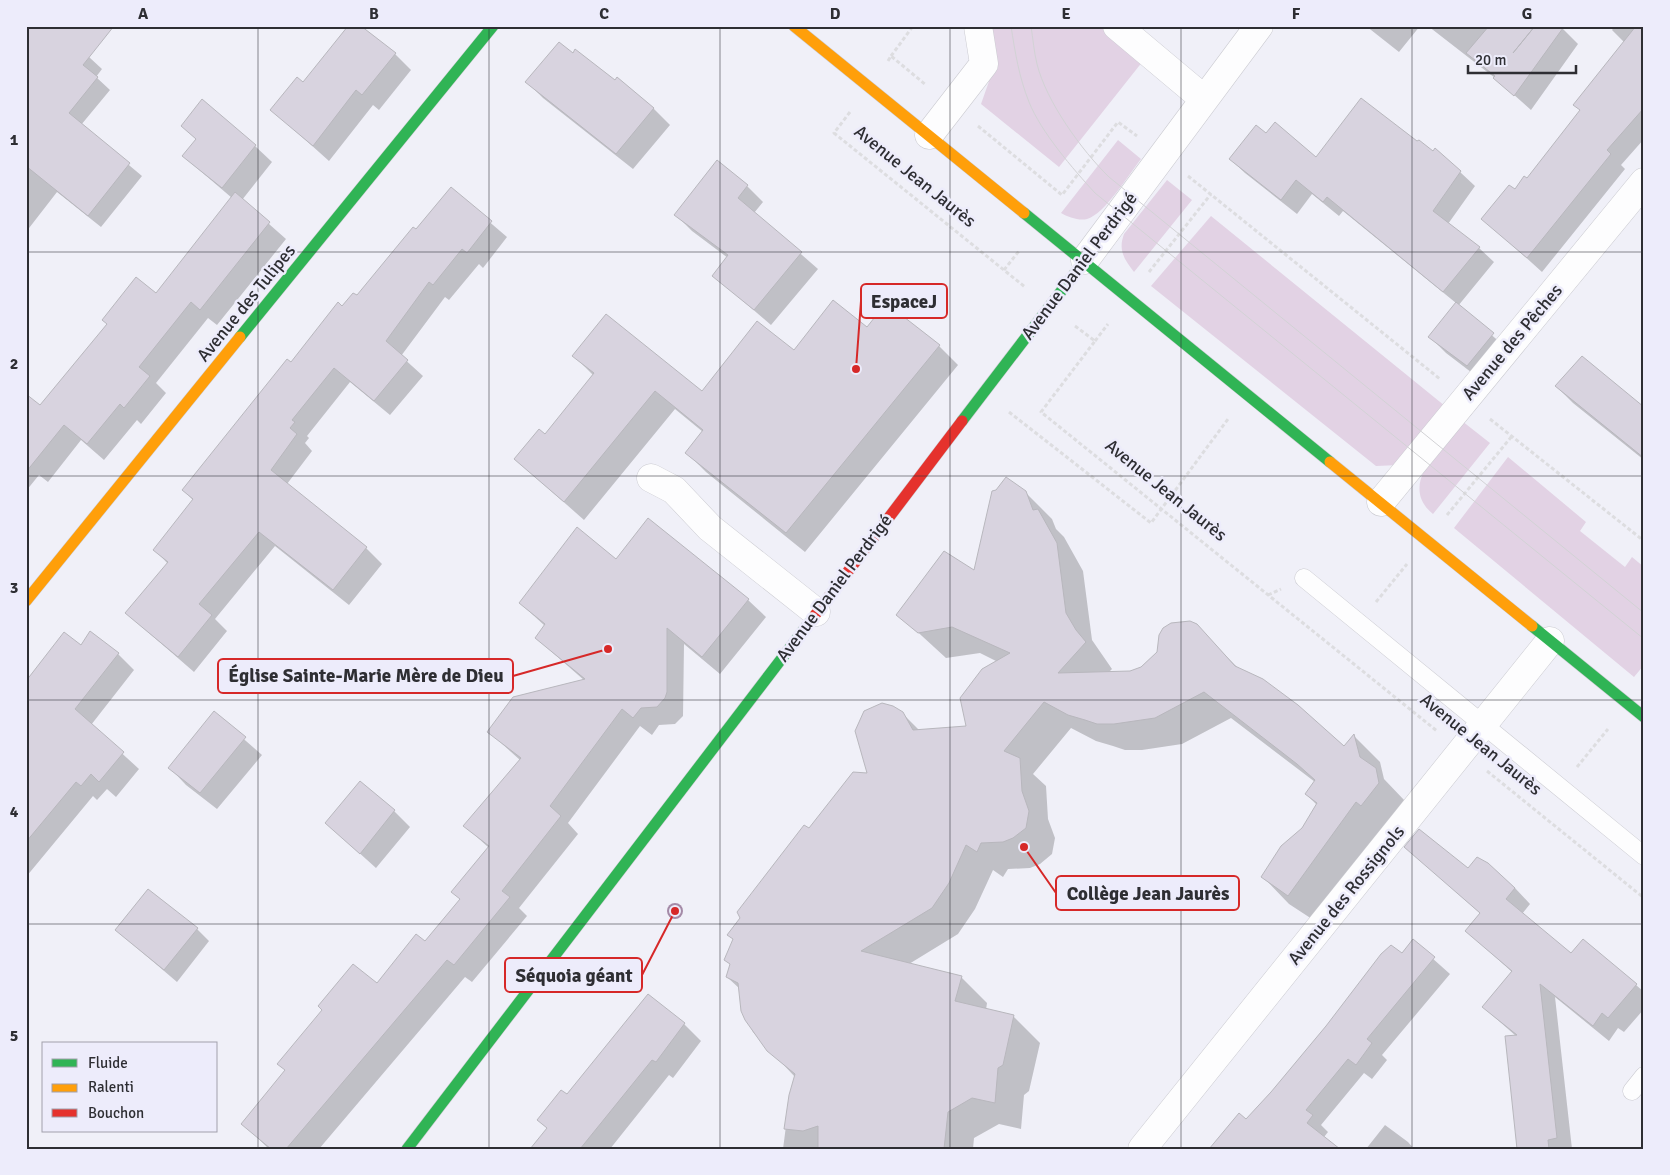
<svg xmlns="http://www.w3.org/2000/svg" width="1670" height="1175" viewBox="0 0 1670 1175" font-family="Signika,sans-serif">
	<rect width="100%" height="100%" fill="#f0f0f8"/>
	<!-- green -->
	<path fill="#e2d2e4" d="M988,26h114l41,35 -84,106 -78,-63 12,-34z
		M1118,140l23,19c-12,15 -36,55 -54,60 -8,2 -19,-2 -26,-6z
		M1167,180l25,20 -58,72c-10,-13 -16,-22 -10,-38z
		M1211,216l234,190 -46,59 -23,1 -225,-180z
		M1462,421l28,22 -57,71c-36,-29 9,-68 29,-93z
		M1508,457l78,65 -6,9 45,36 7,-10 12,10v98l-10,12 -180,-149z"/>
	<!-- shadow -->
	<path fill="#0003" d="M26,26l63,31 13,12 -6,8 14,13 -29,35 61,51 -41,51 -44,-35 -31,40z
		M1366,26h54l-21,26z
		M1428,26h135l-1,2 16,16 -47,66 -36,-32z
		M1615,26h29v113l-23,26 4,4 -83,103 -59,-53 44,-40 54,-68 44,-68 -13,-13z
		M395,54l16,16 -32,40 -6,-5 -44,56 -57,-51 31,-26z
		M527,82l126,26 17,17 -37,44 -90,-71z
		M183,126l72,20 17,16 -30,38 44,39 -69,86 -9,-7 -52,65 10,10 -25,31 -4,-4 -33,40 -23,-20 -33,42 -9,-7 -13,16v-95l15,11 116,-112 75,-97 -49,-42 14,-16z
		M1266,135l51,24 101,-16 42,29 15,14 -27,38 31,24 15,14 -36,44 52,45 -26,31 -38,-29 -16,-16 26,-34 -113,-92 -4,5 -27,-22 -15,20 -52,-41 -15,-14z
		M747,186l16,16 -9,11 64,56 -47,56 -57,-49 14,-18 -36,-27 -16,-16z
		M451,189l56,48 -24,31 -4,-4 -30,36 -4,-3 -44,59 22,20 -33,39 -40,-33 -43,54 2,2 -4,5 7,8 -25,33 79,64 16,16 -33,41 -74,-59 -60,73 12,12 -33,41 -68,-59 42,-49 -13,-14 39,-49 -11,-11 108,-126 52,-57 14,-10z
		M867,329l72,17 19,19 -153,187 -99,-80 -19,-19 16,-21 -28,-23 -91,111 -69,-61 30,-23 48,-61 -19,-19 128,37 92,-42z
		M1556,386l84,20 4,-5v59l-71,-57z
		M1025,492l27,27 4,10 8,8 19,34 9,69 20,29 -4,4 22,-1 12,-4 54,-42 43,43 105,79 10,-12 26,26 4,17 21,22 -90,120 -26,-17 -26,-27 39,-48 15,-24 -11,-11 9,-12 -84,-64 -49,26 -40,6h-17l-12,-4 -17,-5 -25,-13 -38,46 13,12 2,33 7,19 -3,16 -12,10 -10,4 -22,1 -5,8 -10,-7 -18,39 -17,25 -49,30 52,13 26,26 -1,7 28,7 26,26 -11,48 -5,4 -3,34 -22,-5 -25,14 -1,11h-190l7,-54 5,-18 -42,-45 -11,-22 -2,-21 -13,-12 4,-12 -6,-5 84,-130 60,-55 33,-62 18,18 48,-4 30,-65 -18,-9 -34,5 -48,-44 77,-42z
		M616,561l132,39 18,17 -46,57 -36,-30 -1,72 -8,8 -16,1 -7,10 -12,-9 -72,97 10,11 -59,74 8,8 -55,66 -7,-5 -146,172h-50l-26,-25 134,-139 49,-42 35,-43 28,-52 -24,-22 55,-66 -31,-28 96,-51 -49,-43 9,-12 -25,-23z
		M81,646l37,8 16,16 -43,55 48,44 -23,28 -9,-8 -10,11 -4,-4 -67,81v-143z
		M214,713l48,42 -45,54 -31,-24 -16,-17z
		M394,811l16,16 -34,41 -50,-45z
		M1406,847l109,41 15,16 -8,10 49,40 65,31 8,7v17l-20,23 -6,-4 -9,13 -54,-44 17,152h-53l-3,-113 -33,-29 29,-35 -45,-41 14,-17z
		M197,929l12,12 -32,41 -61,-52z
		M1413,941l37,33 -68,81 5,5 -15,19 -8,-6 -43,52 7,7 -4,5 -78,-16z
		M648,996l36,28 17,17 -28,37 -4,-3 -59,74h-78l16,-20 -10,-9 29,-24z
		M1385,1125l23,17 6,7h-48z"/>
	<!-- building -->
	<path fill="#d8d3df" stroke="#b8b7bd" d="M26,26h88l-31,39 15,12 -29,36 61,50 -42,53 -62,-50z
		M348,26h13l35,27 -34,42 -6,-5 -43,56 -43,-36 27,-33 6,5z
		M1489,26h46l-22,27 22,-27 28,2 -49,68 -21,-18 2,-2 -29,-23z
		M1636,26h8v82l-37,42 4,4 -84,104 -46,-39 28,-34 6,4 9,-13 3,2 53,-68 -7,-5z
		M559,42l14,11 2,-4 40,31 2,-3 37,31 -38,46 -91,-72z
		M1361,98l56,43 2,-1 14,11 2,-3 26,23 -28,40 47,36 -37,45 -116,-95 -4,5 -27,-22 -15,20 -52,-41 27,-34 10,8 9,-11 41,35z
		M202,99l54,46 -34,43 -40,-32 14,-17 -15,-13z
		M717,160l31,25 -10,13 64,54 -48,58 -42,-34 16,-21 -54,-40z
		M451,187l41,34 -25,32 -5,-4 -29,36 -4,-3 -43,59 22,19 -34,41 -40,-33 -42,52 3,2 -5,6 7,6 -26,36 96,77 -34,43 -74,-58 -60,72 13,11 -34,42 -53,-44 43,-51 -15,-12 40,-51 -11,-9 105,-131 4,3 47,-60 4,4 11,-13 4,2 56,-68 3,2z
		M235,192l35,30 -70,88 -9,-8 -52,65 11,9 -26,32 -4,-4 -33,40 -23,-19 -38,47v-78l14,11 67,-81 -5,-4 34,-43 20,16z
		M833,300l34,27 19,-24 54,42 -154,188 -101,-80 18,-23 -48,-39 -91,111 -50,-43 25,-30 6,5 49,-61 -22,-17 34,-42 96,77 55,-70 37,29z
		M1456,302l38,31 -27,33 -39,-29z
		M1582,356l62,51v51l-89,-72z
		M1006,477l20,14 7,19 5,-1 19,34 9,70 10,17 10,12 -28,31 72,-2 11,-4 16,-15 2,-17 4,-7 8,-5 19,-2 7,3 38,42 28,13 35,26 46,41 10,-12 6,23 16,11 3,15 -18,23 -5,-4 -68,94 -27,-19 20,-31 21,-18 15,-25 -12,-9 10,-14 -18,-16 -93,-72 -49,26 -41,6h-17l-12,-4 -17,-5 -24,-13 -40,49 16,7 2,33 7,20 -3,17 -13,10 -10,4 -22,1 -4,9 -11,-7 -17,38 -17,25 -71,43 101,25 -7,25 59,14 -11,50 -5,3 -3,35 -23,-5 -24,14 -4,37h-126v-23l-15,5 -19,-2 5,-34 6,-21 -28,-23 -22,-31 -4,-9 -3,-28 -12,-6 4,-13 -6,-4 9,-21 -6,-4 13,-17 -3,-6 67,-87 5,3 44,-56 14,1 -12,-42 9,-20 18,-8 11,3 10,6 10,18 53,-4 -6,-28 22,-29 28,-16 -58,-26 -34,6 -22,-18 48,-64 30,19 18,-79 4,-1z
		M648,518l101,81 -47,58 -35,-29v64l-2,6 -8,9 -16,1 -8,10 -11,-9 -72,97 11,10 -59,75 8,6 -56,68 -7,-5 -161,189h-15l-30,-25 44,-54 -8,-6 45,-54 -4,-4 35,-42 24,19 39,-49 9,7 35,-42 -9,-7 38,-46 -26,-20 58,-68 -34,-26 26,-35 72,-18 -50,-41 10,-14 -26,-21 58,-76 39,32z
		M90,631l29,22 -44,56 49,43 -25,30 -8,-8 -10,12 -5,-4 -50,60v-161l38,-49 17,13z
		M214,711l32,26 -46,56 -32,-25z
		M360,781l35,29 -35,44 -35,-31z
		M1419,829l49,39 9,-11 11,6 27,25 -9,11 65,54 12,-14 54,45 -29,34 -6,-5 -9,13 -53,-42 17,154 -9,2 1,9h-32l-12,-113 12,-1 -35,-28 30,-36 -47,-40 15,-18 -76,-66z
		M148,889l50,39 -34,42 -49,-40z
		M1413,939l22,18 -68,82 5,4 -16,22 -8,-6 -42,51 7,5 -6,8 33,26h-131l30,-36 7,6 25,-27 55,-66 55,-72 10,-9 11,8z
		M648,994l37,29 -29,39 -4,-2 -72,89h-50l17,-21 -10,-8 24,-30 6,4z"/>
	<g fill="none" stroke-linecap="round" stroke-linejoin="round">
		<!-- lane casing -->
		<g stroke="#cbcbd1" stroke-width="19">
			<path id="lane" d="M1304,578l340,278
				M1632,1091l12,-15"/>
		</g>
		<!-- street casing -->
		<g stroke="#cbcbd1" stroke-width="29">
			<path id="street" d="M1117,26l87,73
				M929,135l55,-71 -6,-38
				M1085,260l174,-234
				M651,478l23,12 36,38 106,84
				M1381,502l263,-320
				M1142,1149l408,-508"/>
		</g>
		<!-- fast casing -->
		<g stroke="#cbcbd1" stroke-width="12">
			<path id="fast" d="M1024,213l306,249
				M240,337l253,-311
				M962,421l123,-161
				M1532,626l112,91
				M407,1149l408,-534"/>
		</g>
		<!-- slow casing -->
		<g stroke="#cbcbd1" stroke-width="12">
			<path id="slow" d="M794,26l230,187
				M1330,462l202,164
				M26,601l214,-264"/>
		</g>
		<!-- jam casing -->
		<g stroke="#cbcbd1" stroke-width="12">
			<path id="jam" d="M815,615l147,-194"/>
		</g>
		<!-- path -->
		<path stroke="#dddde0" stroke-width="3" stroke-dasharray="4 2.5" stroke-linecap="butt" d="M891,56l22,-30
			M888,61l3,-5 35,29
			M850,112l-16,21 191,154
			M978,126l84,69 56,-73 19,14
			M1188,176l252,203
			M1004,270l15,-19
			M1149,272l62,-78
			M1075,326l20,15 -54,71 396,319
			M1095,341l13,-17
			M1009,412l142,111 77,-104
			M1490,419l154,122
			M1447,515l65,-79
			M1268,595l13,-6
			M1376,602l31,-38
			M1577,767l31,-38
			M1487,771l157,127"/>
		<!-- lane -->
		<use href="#lane" stroke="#fdfdfe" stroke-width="18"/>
		<!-- street -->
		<use href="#street" stroke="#fdfdfe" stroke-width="28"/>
		<!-- fast -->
		<use href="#fast" stroke="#30b455" stroke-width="11"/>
		<!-- slow -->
		<use href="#slow" stroke="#ff9f0a" stroke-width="11"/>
		<!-- jam -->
		<use href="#jam" stroke="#e5322d" stroke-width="11"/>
		<!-- tram -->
		<path stroke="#d2d2d5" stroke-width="1" d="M1011,26c4,26 8,51 18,76 12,30 44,67 66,91l549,446
			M1031,26c2,13 3,26 6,38 9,37 45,87 72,113l535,436"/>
	</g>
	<!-- trees -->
	<circle fill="#a48aa7" cx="675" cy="911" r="8"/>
	<!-- grid -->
	<path fill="none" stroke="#2e2e33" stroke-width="1" stroke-opacity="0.55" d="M258,26v1123M489,26v1123M720,26v1123M950,26v1123M1181,26v1123M1412,26v1123M26,252h1618M26,476h1618M26,700h1618M26,924h1618"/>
	<g text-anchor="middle" stroke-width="5" stroke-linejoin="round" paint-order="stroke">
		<!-- street labels -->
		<g font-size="18" fill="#2e2e33" stroke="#edecfb">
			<text transform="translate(915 176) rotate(39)" y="6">Avenue Jean Jaurès</text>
			<text transform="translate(1079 266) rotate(-53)" y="6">Avenue Daniel Perdrigé</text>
			<text transform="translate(246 303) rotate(-51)" y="6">Avenue des Tulipes</text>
			<text transform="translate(1512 342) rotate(-50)" y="6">Avenue des Pêches</text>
			<text transform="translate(1166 490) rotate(39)" y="6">Avenue Jean Jaurès</text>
			<text transform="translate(834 588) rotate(-53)" y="6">Avenue Daniel Perdrigé</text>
			<text transform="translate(1481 744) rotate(39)" y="6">Avenue Jean Jaurès</text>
			<text transform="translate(1346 895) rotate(-51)" y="6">Avenue des Rossignols</text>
		</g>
	</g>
	<!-- callouts -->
	<path fill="none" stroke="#d62828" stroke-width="2" d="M856 369L861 301M608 649L513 676M1024 847L1056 893M675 911L642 975"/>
	<g fill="#d62828" stroke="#edecfb" stroke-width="2">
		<circle cx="856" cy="369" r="5"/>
		<circle cx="608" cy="649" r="5"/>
		<circle cx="1024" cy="847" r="5"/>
		<circle cx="675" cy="911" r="5"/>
	</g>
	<g fill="#edecfb" stroke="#d62828" stroke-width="2">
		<rect x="861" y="284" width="86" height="34" rx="5"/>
		<rect x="218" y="659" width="295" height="34" rx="5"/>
		<rect x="1056" y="876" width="183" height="34" rx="5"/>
		<rect x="505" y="958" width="137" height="34" rx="5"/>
	</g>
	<g font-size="19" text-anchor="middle" font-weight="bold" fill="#2e2e33">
		<text x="904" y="308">EspaceJ</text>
		<text x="366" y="682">Église Sainte-Marie Mère de Dieu</text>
		<text x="1148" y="900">Collège Jean Jaurès</text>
		<text x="574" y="982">Séquoia géant</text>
	</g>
	<!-- border -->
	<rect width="1670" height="1175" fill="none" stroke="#edecfb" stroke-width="55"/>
	<!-- legend -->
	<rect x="42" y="1042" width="175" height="90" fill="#edecfb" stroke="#a1a0ab"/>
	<rect x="52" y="1059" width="25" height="8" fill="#30b455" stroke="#a1a0ab"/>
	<text x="88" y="1068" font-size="15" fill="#2e2e33">Fluide</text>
	<rect x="52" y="1084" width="25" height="8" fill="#ff9f0a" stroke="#a1a0ab"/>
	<text x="88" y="1092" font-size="15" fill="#2e2e33">Ralenti</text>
	<rect x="52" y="1109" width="25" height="8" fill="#e5322d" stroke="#a1a0ab"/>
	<text x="88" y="1118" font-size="15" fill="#2e2e33">Bouchon</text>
	<!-- scale -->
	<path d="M1468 65v8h108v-8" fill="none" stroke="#2e2e33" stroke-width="2.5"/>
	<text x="1475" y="65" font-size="15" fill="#2e2e33" stroke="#edecfb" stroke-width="4" paint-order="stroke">20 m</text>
	<rect x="28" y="28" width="1614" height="1120" fill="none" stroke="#2e2e33" stroke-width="2"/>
	<g font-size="16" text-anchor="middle" font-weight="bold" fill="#2e2e33">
		<text x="143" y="19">A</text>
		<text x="374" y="19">B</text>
		<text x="604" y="19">C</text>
		<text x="835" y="19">D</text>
		<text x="1066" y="19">E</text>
		<text x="1296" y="19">F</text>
		<text x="1527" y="19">G</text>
		<text x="14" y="145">1</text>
		<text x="14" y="369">2</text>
		<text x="14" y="593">3</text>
		<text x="14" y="817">4</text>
		<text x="14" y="1041">5</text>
	</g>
</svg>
